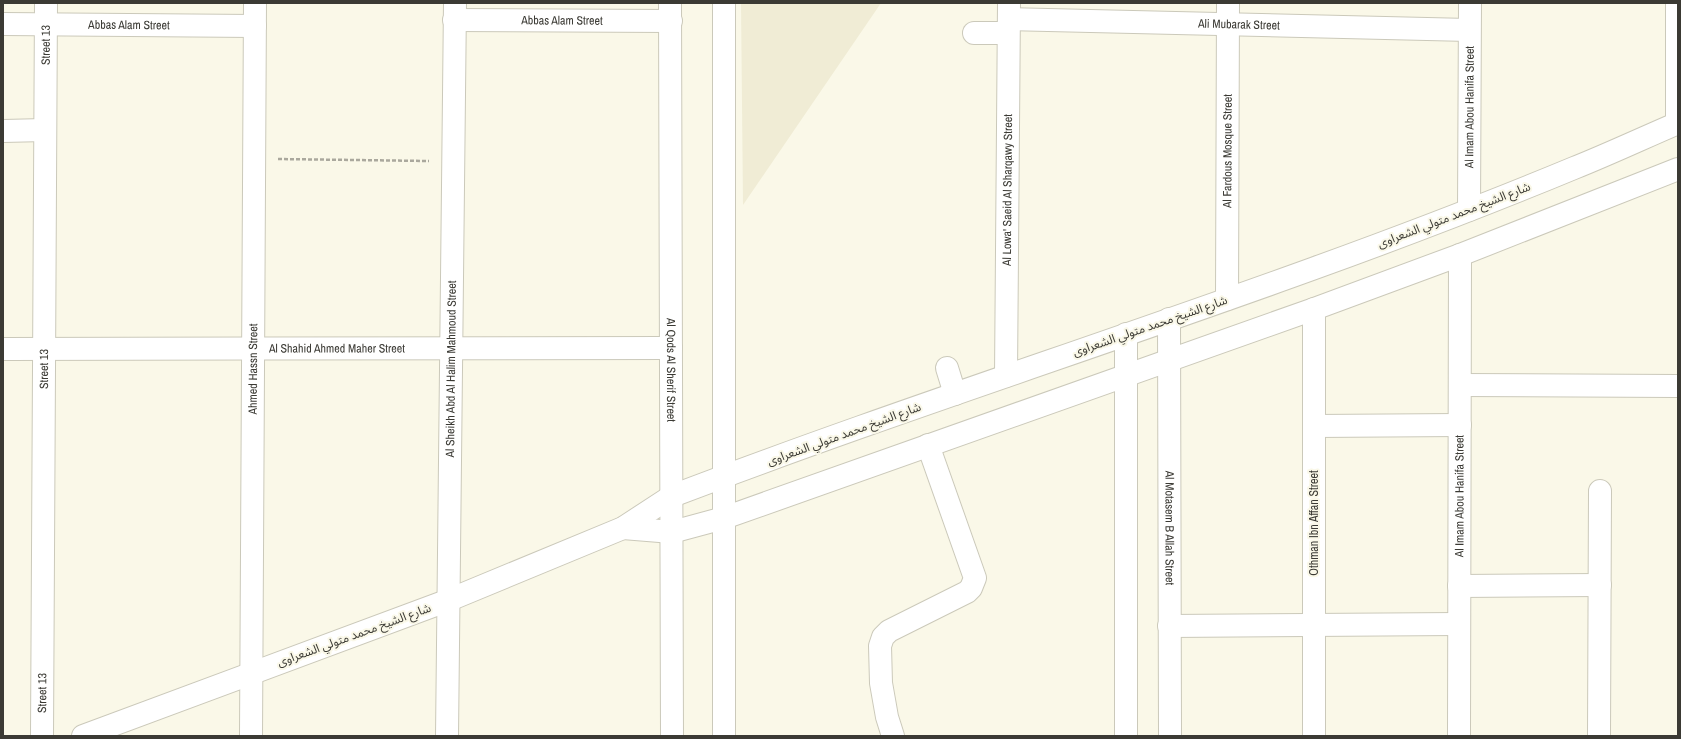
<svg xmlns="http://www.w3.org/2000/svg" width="1681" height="739" viewBox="0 0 1681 739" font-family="'Archivo Narrow','Noto Sans Arabic',sans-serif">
	<rect width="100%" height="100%" fill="#faf8e8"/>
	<!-- built -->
	<path fill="#f0ecd5" d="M741,3h140l-138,202z"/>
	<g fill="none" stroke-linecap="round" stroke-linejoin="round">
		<!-- minor casing -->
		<g stroke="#cbc9ba" stroke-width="24">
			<g id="minor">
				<path id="s1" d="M1009,19l460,11"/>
				<path id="s2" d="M454,20l217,1"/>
				<path id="s3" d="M3,24l252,2"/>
				<path d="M974,33h34"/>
				<path d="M1677,124v-121"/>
				<path d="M3,131l42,-1"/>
				<path id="s4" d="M1469,210l1,-207"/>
				<path id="s5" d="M1227,299l1,-296"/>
				<path id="s6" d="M1169,319l1,417"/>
				<path d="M1126,334v402"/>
				<path id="s7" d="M3,349l668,-1"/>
				<path d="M947,368l8,26"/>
				<path id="s8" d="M1006,376l3,-373"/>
				<path d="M1460,385l218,1"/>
				<path d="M1314,426l146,-1"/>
				<path d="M623,528l49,4 52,-14 590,-209 146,-54 218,-86"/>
				<path d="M1459,586l141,-1"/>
				<path d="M1169,626l290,-2"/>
				<path id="s9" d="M42,736l4,-733"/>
				<path d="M83,736l366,-136 174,-72 49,-32c299,-114 606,-205 902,-328 35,-14 69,-30 104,-45"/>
				<path id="s10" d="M251,736l4,-733"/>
				<path id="s11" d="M447,736l8,-733"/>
				<path d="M893,736l-6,-19 -6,-34 -1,-37 3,-9 6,-6 78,-39 4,-4 4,-10 -47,-133"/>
				<path d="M1314,736v-427"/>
				<path id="s12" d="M1459,736l1,-481"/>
				<path d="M1599,736l1,-245"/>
			</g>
		</g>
		<!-- major casing -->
		<g stroke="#cbc9ba" stroke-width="24">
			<g id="major">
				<path id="s13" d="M670,3l2,733"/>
				<path d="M724,3v733"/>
			</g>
		</g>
		<!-- path -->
		<path stroke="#aaa89d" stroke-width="2.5" stroke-dasharray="4 2" stroke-linecap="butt" d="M278,159l151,2"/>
		<!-- minor -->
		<use href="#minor" stroke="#fff" stroke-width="22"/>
		<!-- major -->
		<use href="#major" stroke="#fff" stroke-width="22"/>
	</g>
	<g text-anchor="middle" stroke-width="4" stroke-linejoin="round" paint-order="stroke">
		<!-- street labels -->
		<g font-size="12" fill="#3b3a34" stroke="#faf8e8">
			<text dy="4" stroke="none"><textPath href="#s2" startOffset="108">Abbas Alam Street</textPath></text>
			<text dy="4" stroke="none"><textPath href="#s1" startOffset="230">Ali Mubarak Street</textPath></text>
			<text dy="4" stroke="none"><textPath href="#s3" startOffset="126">Abbas Alam Street</textPath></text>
			<text dy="4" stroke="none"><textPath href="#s9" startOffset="691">Street 13</textPath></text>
			<text dy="4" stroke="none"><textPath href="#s4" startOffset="103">Al Imam Abou Hanifa Street</textPath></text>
			<text dy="4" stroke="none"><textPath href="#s5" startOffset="148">Al Fardous Mosque Street</textPath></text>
			<text dy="4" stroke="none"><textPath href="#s8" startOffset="186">Al Lowa' Saeid Al Sharqawy Street</textPath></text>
			<text transform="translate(1454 215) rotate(-21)" y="4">شارع الشيخ محمد متولي الشعراوى</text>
			<text transform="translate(1150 326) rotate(-19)" y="4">شارع الشيخ محمد متولي الشعراوى</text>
			<text dy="4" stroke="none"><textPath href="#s7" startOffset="334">Al Shahid Ahmed Maher Street</textPath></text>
			<text dy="4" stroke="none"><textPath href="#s10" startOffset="367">Ahmed Hassn Street</textPath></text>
			<text dy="4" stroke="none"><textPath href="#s9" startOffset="367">Street 13</textPath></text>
			<text dy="4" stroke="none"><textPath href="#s11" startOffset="367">Al Sheikh Abd Al Halim Mahmoud Street</textPath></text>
			<text dy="4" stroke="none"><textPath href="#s13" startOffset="367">Al Qods Al Sherif Street</textPath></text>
			<text transform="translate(844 434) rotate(-20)" y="4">شارع الشيخ محمد متولي الشعراوى</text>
			<text dy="4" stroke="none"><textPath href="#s12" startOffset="240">Al Imam Abou Hanifa Street</textPath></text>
			<text transform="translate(1314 523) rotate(-90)" y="4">Othman Ibn Affan Street</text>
			<text dy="4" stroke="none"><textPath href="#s6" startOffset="209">Al Motasem B Allah Street</textPath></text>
			<text transform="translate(354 635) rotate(-20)" y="4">شارع الشيخ محمد متولي الشعراوى</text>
			<text dy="4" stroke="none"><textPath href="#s9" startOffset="43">Street 13</textPath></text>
		</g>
	</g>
	<!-- border -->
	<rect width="1681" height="739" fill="none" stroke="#3b3a34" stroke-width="8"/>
</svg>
